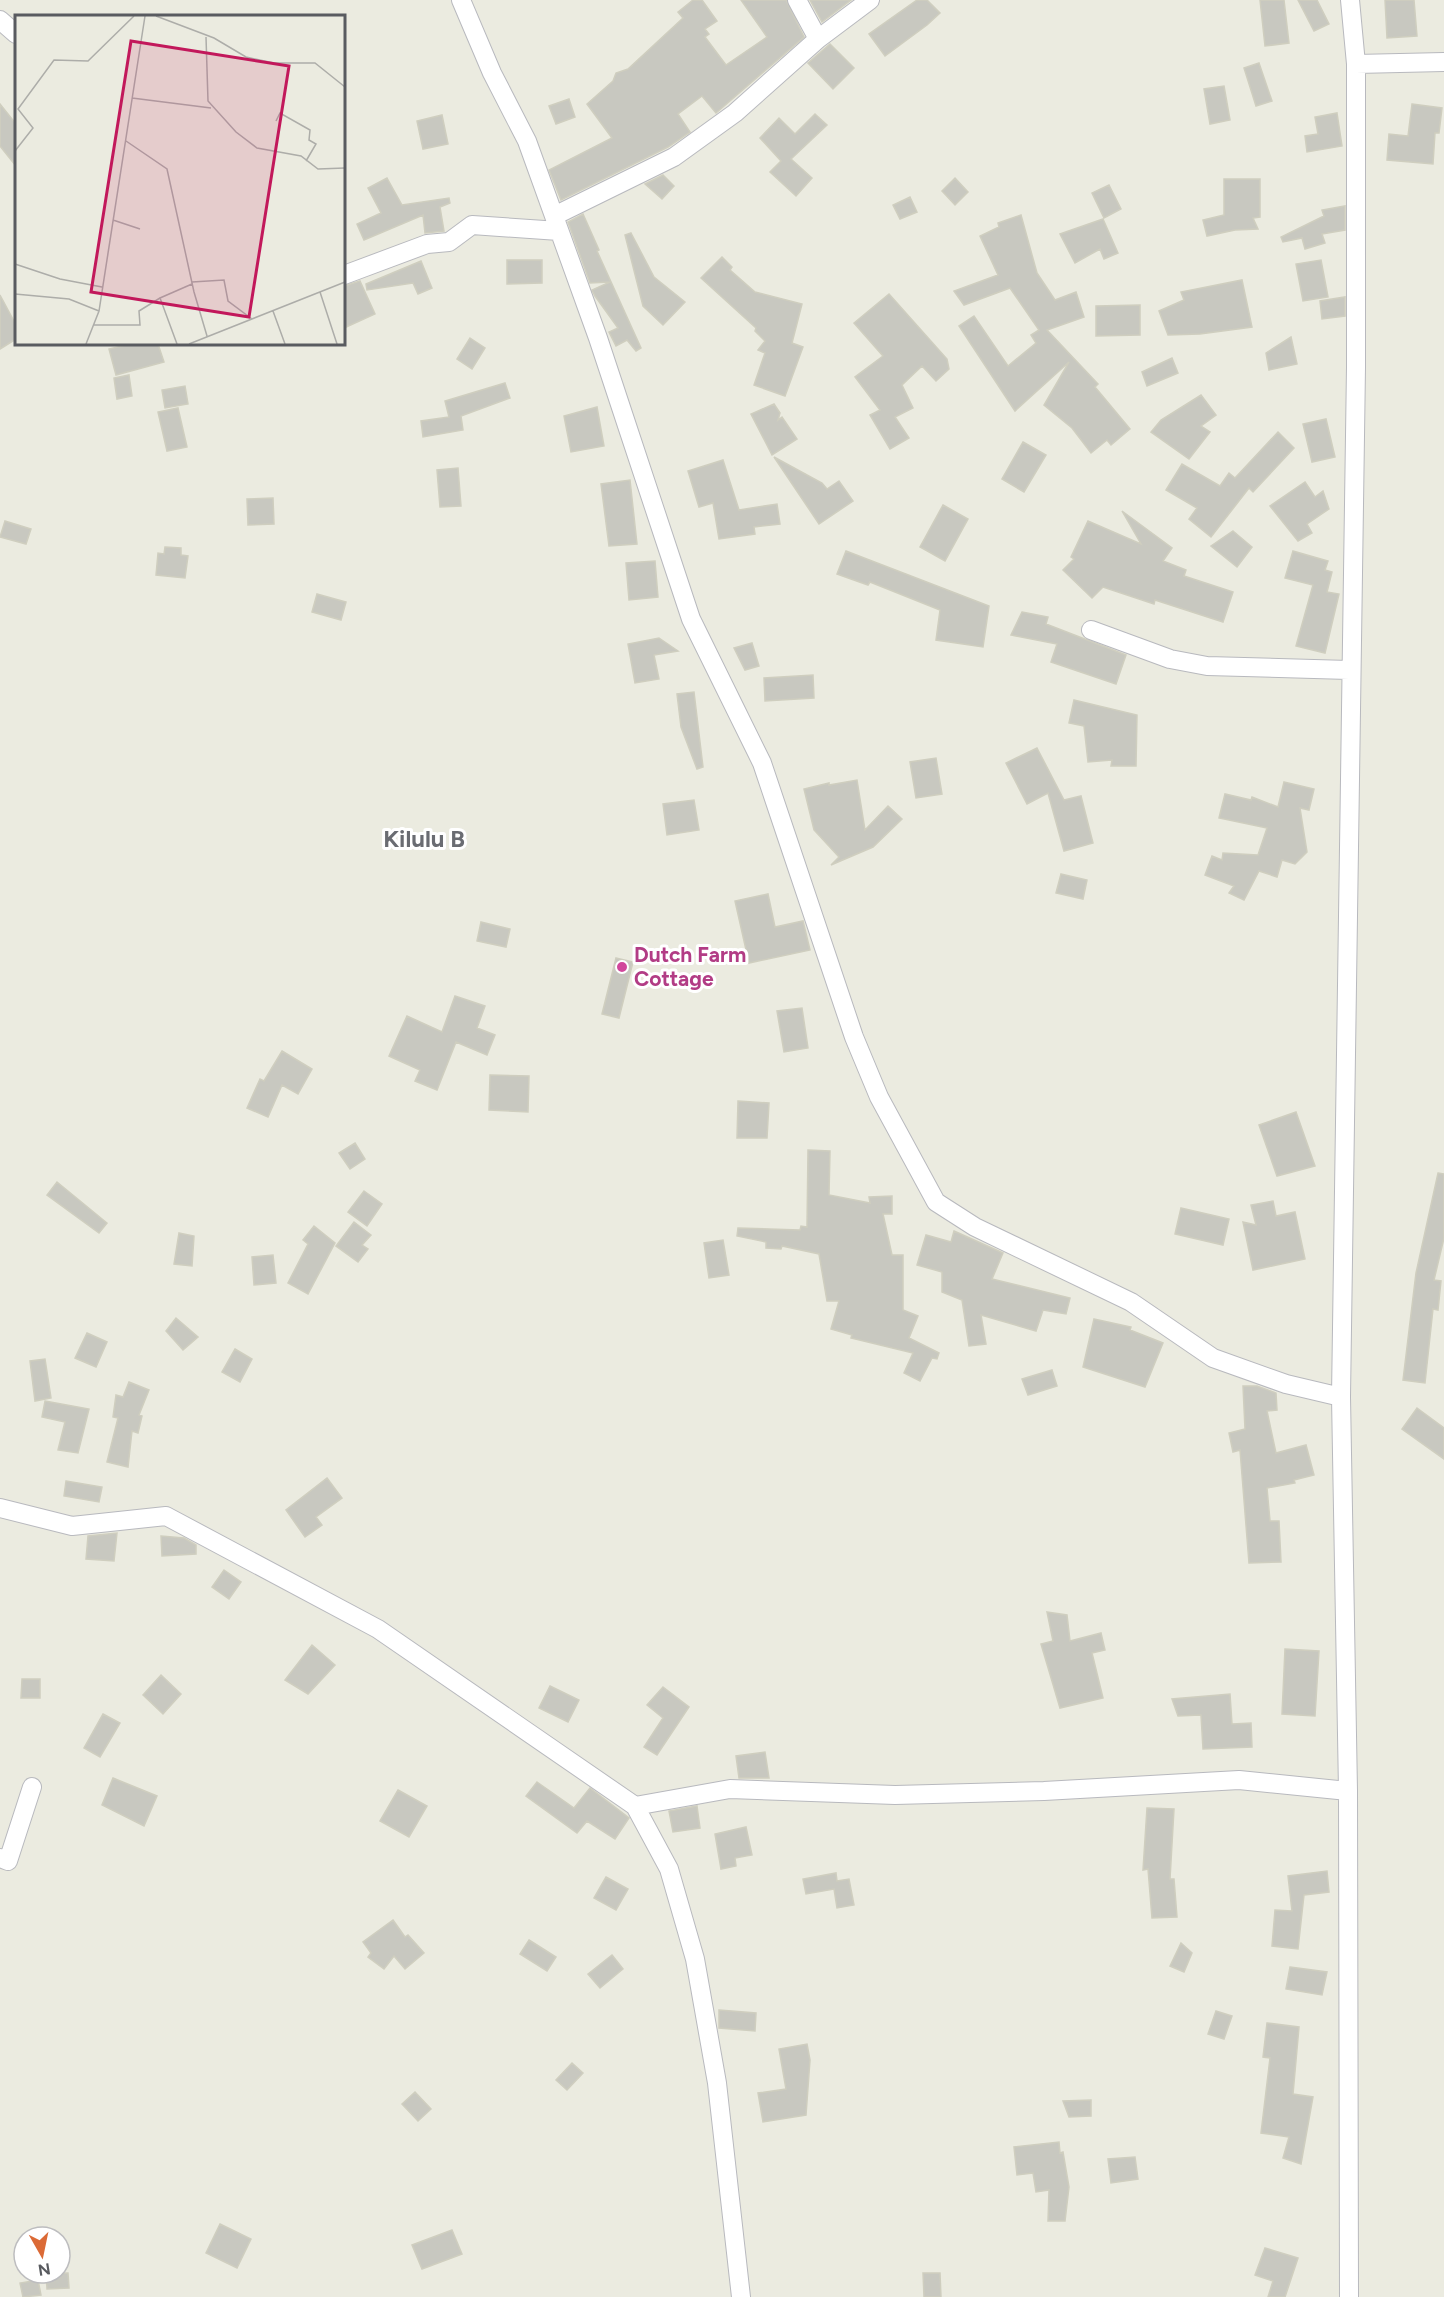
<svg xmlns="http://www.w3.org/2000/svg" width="1444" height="2297" viewBox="0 0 1444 2297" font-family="Figtree,sans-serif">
	<rect width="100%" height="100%" fill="#ebebe0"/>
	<!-- building -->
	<path fill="#c8c8c0" stroke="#cfcebf" stroke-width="1.5" d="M693,0h9l15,21 -12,8 4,5 -4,3 21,28 41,-28 -26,-37h45l18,37 -88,76 -14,-17 -24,18 12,18 -22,15 -107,53 -12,-30 63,-32 -25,-34 26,-23 3,-8 12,-4 55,-51 -5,-6z
		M810,0h41l-29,22z
		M917,0h10l13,13 -13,12 -42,31 -16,-22z
		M1260,0h24l5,43 -24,3z
		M1298,0h19l12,24 -15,7z
		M1385,0h29l3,36 -30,2z
		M830,44l24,24 -21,21 -25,-26z
		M1259,63l13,38 -16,5 -12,-38z
		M1224,86l6,34 -20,4 -6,-35z
		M569,99l6,18 -19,7 -7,-18z
		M0,104l16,20v42l-16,-20z
		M1412,104l30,4 -3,25h-4l-2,31 -46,-4 2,-26 19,2z
		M1337,113l5,33 -35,6 -2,-16 13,-2 -3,-17z
		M815,114l12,11 -36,34 21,19 -16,18 -26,-24 11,-11 -21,-23 19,-20 16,16z
		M442,115l6,29 -25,5 -6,-28z
		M663,175l11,11 -12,13 -17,-15z
		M387,178l15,27 47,-7 1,5 -10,4 4,24 -19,2 -2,-18 -59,25 -7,-16 24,-11 -13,-25z
		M955,178l13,14 -13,13 -13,-14z
		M1224,179h36v38l-7,1 5,11 -23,1 -28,6 -4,-16 21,-5z
		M1109,185l12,24 -17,9 -12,-25z
		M910,197l7,15 -17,7 -7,-14z
		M1345,206v24l-23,4 3,9 -20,6 -3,-11 -19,4 -2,-5 43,-21 -2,-6z
		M583,214l16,36 -2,1 44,97 -5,3 -9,-11 -11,6 -7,-14 9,-4 -23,-32 -3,-6 18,-8 -20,1 -22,-61z
		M1021,215l16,58 18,27 21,-8 8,25 -37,13 51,54 -3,3 35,42 -19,16 -4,-5 -16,13 -19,-25 -28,-23 25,-43 -54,49 -56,-85 15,-10 34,50 28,-23 -5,-8 8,-5 -29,-42 -46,17 -10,-14 44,-16 -18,-39 19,-9 -1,-4z
		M1103,219l15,34 -14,6 -4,-10 -25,14 -15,-29z
		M631,233l23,44 31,25 -22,23 -20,-19 -18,-71z
		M722,257l10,10 -2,3 25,22 47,12 -10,39 11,4 -18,49 -31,-11 11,-32 -7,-3 7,-9 -10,-10 1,-3 -55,-50z
		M507,260h35v23l-35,1z
		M1321,260l7,37 -25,4 -7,-37z
		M421,261l11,27 -14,6 -5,-11 -46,7 -1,-6z
		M1242,280l10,47 -52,7 -32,1 -9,-24 25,-11 -3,-8z
		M360,281l15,33 -31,14v-42z
		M889,294l58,65 2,10 -13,12 -14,-15 -20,19 11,23 -18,9 14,21 -19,11 -20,-34 10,-5 -25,-33 28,-21 -29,-33z
		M0,295l16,30v14l-16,10z
		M1345,297v19l-23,3 -2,-18z
		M1140,305v30l-44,1v-30z
		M1291,337l6,27 -28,6 -3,-17z
		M470,338l15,10 -13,21 -15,-10z
		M130,344h28l6,18 -48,13 -7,-26z
		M1172,358l6,15 -31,13 -5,-14z
		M129,375l3,21 -15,3 -3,-21z
		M505,383l5,15 -49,18 2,14 -40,7 -2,-16 28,-4 -4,-16z
		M185,386l3,18 -23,4 -3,-18z
		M1201,395l15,20 -15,11 9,6 -21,27 -38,-27 10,-12z
		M774,404l6,9 -2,7 4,-3 15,22 -25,16 -21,-41z
		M597,407l7,39 -33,6 -7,-36z
		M178,408l9,39 -20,4 -9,-39z
		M1326,419l9,38 -23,5 -9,-38z
		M1278,432l16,16 -41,44 -4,-4 -38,49 -22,-18 8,-11 -31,-18 16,-26 38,22 9,-13 6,5z
		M1023,442l23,13 -22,37 -22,-13z
		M774,457l48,26 5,6 12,-8 14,20 -34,23z
		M723,460l16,50 38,-6 3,20 -26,3 1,7 -36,5 -6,-36 -14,4 -11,-36z
		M458,468l3,38 -21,1 -3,-37z
		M630,480l7,64 -28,2 -8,-62z
		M1305,482l10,15 8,-6 6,18 -22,15 5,9 -14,8 -28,-35z
		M273,498l1,26 -26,1 -1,-26z
		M943,505l25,14 -23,42 -25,-14z
		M1122,511l50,37 -9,13 23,9 -2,6 49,16 -10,30 -68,-22 -1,4 -51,-17 -11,11 -29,-28 11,-11 -3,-2 17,-36 53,23z
		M5,521l26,8 -5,15 -26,-7z
		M1233,531l19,16 -15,20 -26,-21z
		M165,547l16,1v7l7,1 -3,22 -29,-3 2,-22 6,1z
		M846,551l143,55 -6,41 -47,-7 4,-30 -70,-28 -2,3 -31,-11z
		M1293,551l35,10 -3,9 7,2 -5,20 12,2 -14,59 -29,-7 17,-61 -28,-7z
		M655,561l3,36 -29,3 -3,-37z
		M317,594l29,8 -5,18 -29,-8z
		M1022,612l26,5 -2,7 80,31 -10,29 -65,-22 6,-18 -46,-9z
		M659,638l19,13 -24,4 5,24 -24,4 -7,-39z
		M752,643l7,23 -14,4 -11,-22z
		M813,675l1,23 -49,3 -1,-23z
		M694,692l9,75 -6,2 -16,-42 -4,-33z
		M1074,700l63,15 -1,51h-25l1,-6 -24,2 -4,-36 -15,-3z
		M1037,748l27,52 17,-4 12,47 -29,8 -16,-58 -21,11 -21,-41z
		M936,758l6,36 -26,4 -6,-36z
		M857,780l8,50 23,-24 14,13 -29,28 -42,18 8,-8 -25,-27 -10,-41 25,-6v2z
		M1284,782l30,7 -5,21 -9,-2 7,44 -12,12 -13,-4 -5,17 -18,-6 -15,29 -15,-7 5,-7 -29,-11 7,-19 10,4 1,-7 35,2 9,-27 -48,-10 6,-24 26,6 1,-3 26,10z
		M694,800l5,30 -32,5 -4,-31z
		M1061,874l26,6 -4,19 -27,-6z
		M768,894l7,33 28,-6 7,29 -61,13 -14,-62z
		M481,922l29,7 -4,18 -29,-6z
		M616,958l17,4 -14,56 -17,-4z
		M455,996l30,10 -8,22 18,7 -8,20 -31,-13 -19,48 -22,-9 5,-11 -31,-14 18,-40 35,16z
		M802,1008l6,40 -24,4 -7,-41z
		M282,1051l30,18 -14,25 -16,-9 -14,32 -21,-9 13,-29 4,2z
		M490,1075l39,1 -1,36 -39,-2z
		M738,1101l31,2 -2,35h-30z
		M1296,1112l19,54 -38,10 -18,-51z
		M355,1143l10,16 -15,10 -11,-16z
		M808,1150l22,1 -1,44 41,8 -1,-6 23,-1v18h-9l9,41h11v55l15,6 -9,22 30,15 -2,6 -5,-1 -12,23 -16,-8 9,-20 -62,-15 1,-3 -21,-6 8,-28h-12l-8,-47 -37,-8 -1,3 -15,-1v-6l-29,-6 1,-8 62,2 1,-4 6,1z
		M1438,1173l6,1v64l-10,42 7,1 -3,29 -5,-1 -8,74 -22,-3 13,-107z
		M57,1182l50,41 -8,10 -52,-38z
		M364,1191l18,13 -15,22 -19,-14z
		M1273,1201l3,15 19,-4 10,47 -52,11 -10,-48 13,3 -5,-20z
		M1181,1208l48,11 -6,26 -48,-11z
		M354,1222l17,13 -9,10 6,4 -10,13 -22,-16z
		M314,1226l21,17 -27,51 -20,-11 20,-39 -5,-4z
		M954,1231l49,22 -11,26 78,19 -4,16 -23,-4 -7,21 -55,-16 5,29 -17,2 -7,-46 -20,-8v-20l-25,-7 9,-30 25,7z
		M179,1233l15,3 -2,30 -18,-2z
		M723,1240l6,35 -20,3 -5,-35z
		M273,1255l3,28 -22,2 -2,-28z
		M176,1318l22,19 -15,13 -17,-19z
		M1094,1319l37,8 -1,3 33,13 -18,44 -62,-20z
		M87,1333l20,9 -11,25 -21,-9z
		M235,1349l17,10 -12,23 -18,-10z
		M45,1359l6,39 -16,3 -5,-40z
		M1052,1370l5,16 -29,9 -6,-16z
		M129,1382l20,8 -10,25 3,1 -4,17 -6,-2 -4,36 -21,-5 11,-44 -5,-1 3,-22 7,2z
		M1243,1386h14l19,7 1,17 -10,1 9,42 30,-8 8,30 -20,5 1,3 -28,5 3,33h9l2,41 -32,1 -9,-113 -7,2 -4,-19 16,-4z
		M45,1401l44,8 -11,44 -20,-3 7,-28 -23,-5z
		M1417,1408l27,20v31l-42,-30z
		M327,1478l15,20 -26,19 6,8 -17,12 -19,-27z
		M66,1481l36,6 -3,15 -35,-6z
		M117,1533l-3,28 -28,-2 2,-23z
		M161,1536l23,2 12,7v9l-34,2z
		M224,1570l17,12 -12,17 -17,-12z
		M1047,1612l20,3 3,26 31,-8 4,17 -13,3 11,45 -43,10 -19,-64 12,-3z
		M312,1645l23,20 -27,29 -23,-14z
		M1285,1649l34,2 -4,65 -33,-2z
		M161,1675l20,19 -18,20 -20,-19z
		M22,1679h18v19h-19z
		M550,1686l29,14 -11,22 -29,-14z
		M663,1687l26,20 -32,48 -13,-8 19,-29 -16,-13z
		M1230,1694l2,30 19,-1 1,24 -49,2 -2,-34 -23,1 -6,-17z
		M103,1714l17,9 -20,34 -16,-9z
		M765,1752l4,26h-30l-3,-22z
		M113,1778l44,18 -13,30 -42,-21z
		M537,1782l37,26 16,-20 39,30 -14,21 -28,-18 -10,12 -51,-37z
		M398,1790l29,16 -18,31 -29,-16z
		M697,1806l3,22 -27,4 -4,-21z
		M1147,1808l27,1 -4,70h4l3,38 -25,1 -4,-49 -5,1z
		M746,1827l6,28 -17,3 1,8 -15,3 -6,-35z
		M1327,1871l2,21 -25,3 -6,54 -26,-3 3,-36 17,1 -4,-35z
		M836,1873l1,8 12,-2 5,26 -17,3 -3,-19 -28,5 -3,-15z
		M606,1877l22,12 -12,21 -22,-12z
		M393,1920l12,17 3,-2 16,18 -19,16 -11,-13 -10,13 -16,-12 3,-4 -8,-11z
		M529,1940l27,17 -9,14 -27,-17z
		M1181,1943l11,10 -8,19 -14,-6z
		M612,1955l11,14 -23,19 -12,-14z
		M1290,1967l37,5 -5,23 -36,-6z
		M719,2010l37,3 -1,18 -36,-3z
		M1216,2011l16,5 -8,23 -16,-5z
		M1267,2023l32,4 -6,67 20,3 -12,67 -18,-6 6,-21 -28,-4 9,-75 -7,-1z
		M807,2044l3,16 -4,55 -43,7 -5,-29 28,-4 -7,-40z
		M572,2063l11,10 -16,17 -11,-10z
		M415,2092l16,17 -13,12 -16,-17z
		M1091,2100v16l-22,1 -6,-16z
		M1059,2142l1,11 3,-1 6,35 -4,34h-17l1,-31 -13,2 -3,-19 -16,2 -3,-28z
		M1135,2157l3,22 -27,4 -3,-24z
		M220,2224l31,15 -14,29 -31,-15z
		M452,2230l10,24 -40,15 -10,-24z
		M1265,2248l33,10 -13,39h-17l5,-16 -18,-6z
		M68,2273l1,15 -22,1 -1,-15z
		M923,2273h17l1,24h-17z
		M38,2280l3,15 -18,2 -3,-14z"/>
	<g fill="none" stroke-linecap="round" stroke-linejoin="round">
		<!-- street casing -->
		<g stroke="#b8b9be" stroke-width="20">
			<path id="street" d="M461,0l31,73 35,68 71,197 93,281 71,144 92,274 25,60 57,105 39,25 156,75 82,56 73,26 55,13
				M0,20l16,14
				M818,39l52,-39
				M1356,64l88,-2
				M554,216l120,-59 61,-44 83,-74 -21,-39
				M344,275l83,-31 22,-2 23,-17 87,6
				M1091,630l79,29 37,7 142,4
				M0,1508l72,18 94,-10 212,113 257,177 34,63 26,90 22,124 24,214
				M635,1806l95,-17 165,6 149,-4 195,-11 109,11
				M0,1858l8,3 24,-74
				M1349,2297l-1,-506 -7,-394 15,-1030v-303l-6,-64"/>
		</g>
		<!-- street -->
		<use href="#street" stroke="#fff" stroke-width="18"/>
	</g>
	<!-- markers -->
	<circle fill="#d1479c" stroke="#fff" stroke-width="2" cx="622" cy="967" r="6"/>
	<g text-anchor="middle" stroke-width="6" stroke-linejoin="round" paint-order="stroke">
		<!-- hotel labels -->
		<g font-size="21" font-weight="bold" fill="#b23c85" stroke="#fff" text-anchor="start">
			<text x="634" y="962">Dutch Farm<tspan x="634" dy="24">Cottage</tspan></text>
		</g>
		<!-- quarter labels -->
		<g font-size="24" font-weight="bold" fill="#6a6c72" stroke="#fff">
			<text x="424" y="847">Kilulu B</text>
		</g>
	</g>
	<!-- overview -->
	<g transform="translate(15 15)">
		<rect width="330" height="330" fill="#ebebe0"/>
		<path fill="none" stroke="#adada9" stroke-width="1.5" d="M141,1l58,22 32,19 28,6h41l30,24M191,22l2,64 28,31 21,16 44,8 17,13 27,-1M117,83l79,10M261,106l4,-8 30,17 -1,10 7,4 -10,17M111,126l41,28 27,123 13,44M0,136l18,-23 -15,-19 36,-49 34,1 46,-45M98,205l27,9M0,249l45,15 42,8M177,267l32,-2 4,21 24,18M305,277l17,52M0,279l54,5 30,12M258,296l12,33M78,310h47l-1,-14 21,-13M71,329l13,-33 46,-295M162,329l-17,-46 32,-14M174,329l156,-62"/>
		<path fill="#c2185b" fill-opacity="0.15" stroke="#c2185b" stroke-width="3" d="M116,26l158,25 -40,251 -158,-25z"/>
		<rect width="330" height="330" fill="none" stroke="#595b60" stroke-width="3"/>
	</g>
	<!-- north arrow -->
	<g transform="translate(42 2255) rotate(171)"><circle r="28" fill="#ffffff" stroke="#bdbdbf" stroke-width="1.5"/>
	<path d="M0-4.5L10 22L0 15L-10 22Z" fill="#db6a36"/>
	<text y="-9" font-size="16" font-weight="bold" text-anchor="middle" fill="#595b60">N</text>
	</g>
</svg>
